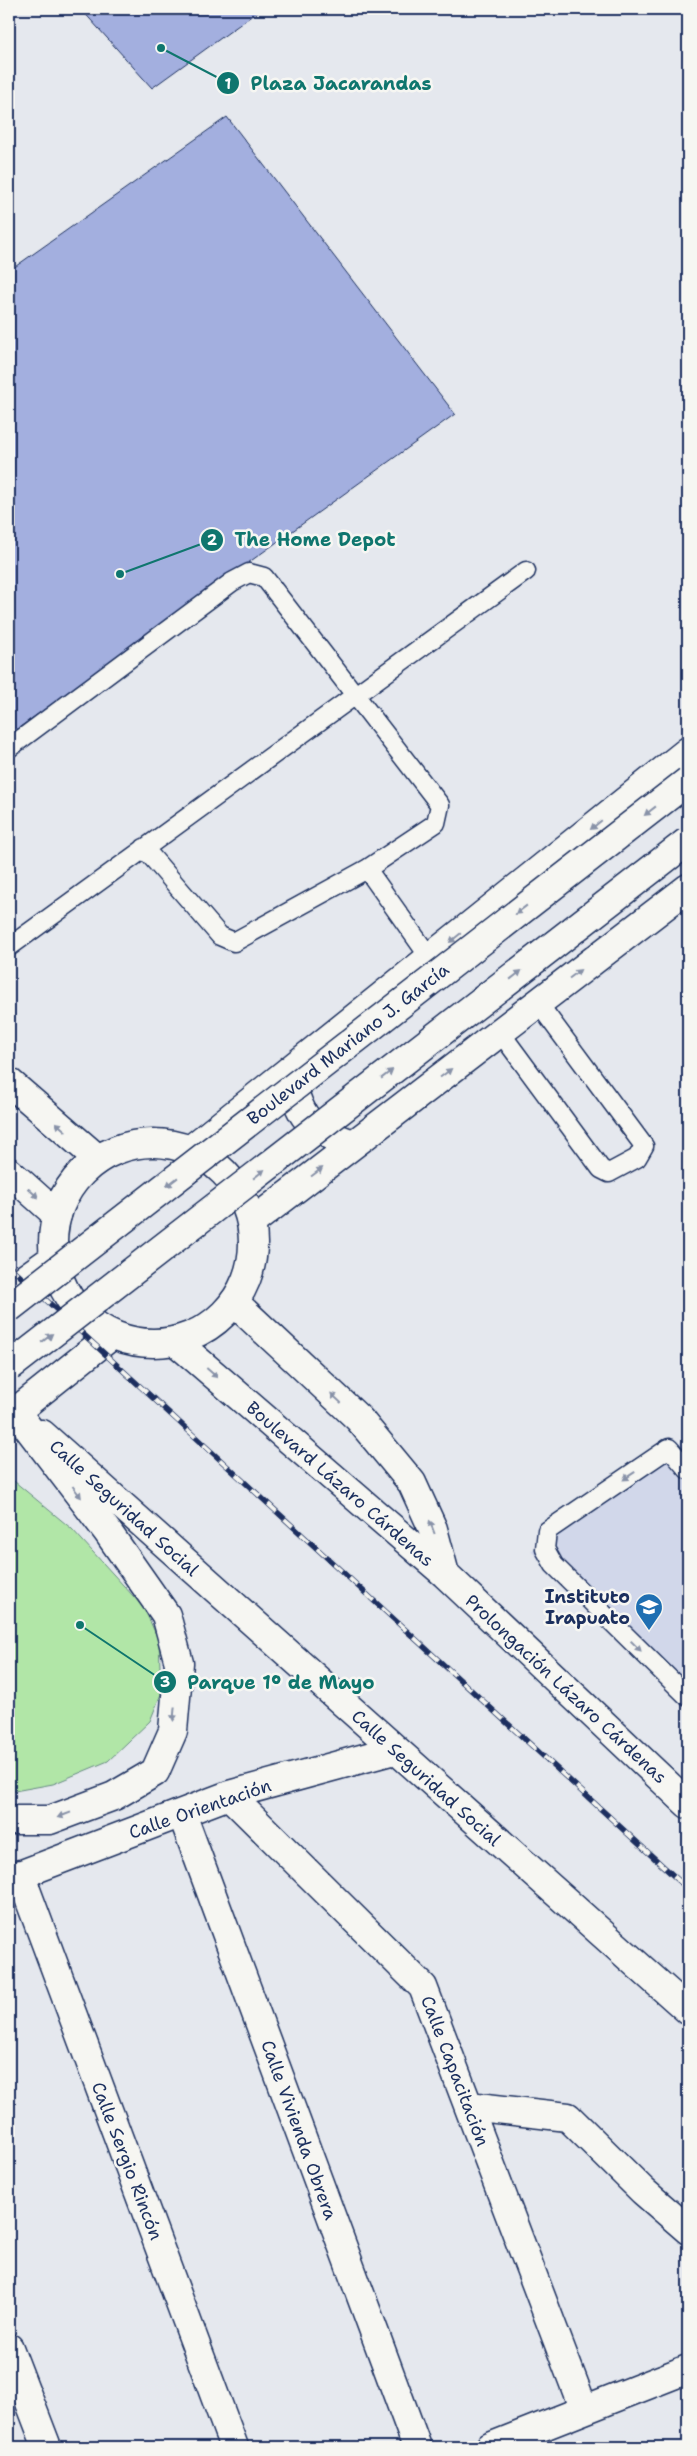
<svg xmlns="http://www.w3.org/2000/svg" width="697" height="2456" viewBox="0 0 697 2456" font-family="'Shantell Sans',sans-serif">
	<rect width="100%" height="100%" fill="#e5e8ee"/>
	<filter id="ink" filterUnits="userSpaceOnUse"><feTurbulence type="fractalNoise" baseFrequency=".02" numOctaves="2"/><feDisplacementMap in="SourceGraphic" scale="10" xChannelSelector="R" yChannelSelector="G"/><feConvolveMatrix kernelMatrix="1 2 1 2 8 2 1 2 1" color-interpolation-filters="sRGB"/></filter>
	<g filter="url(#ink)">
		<!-- built -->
		<path fill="#d1d7ea" d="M688,1437v274l-157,-160z"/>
		<!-- green -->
		<path fill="#b1e6a7" stroke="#668a82" d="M9,1477l63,52 72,79 15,33 2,53 -11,27 -42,40 -55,23 -44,8z"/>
		<!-- building -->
		<path fill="#a3afdf" stroke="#1b2f5e" d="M81,9h180l-109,79z
			M227,117l228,297 -446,321v-464z"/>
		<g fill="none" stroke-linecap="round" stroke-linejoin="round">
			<!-- service casing -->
			<g stroke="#1b2f5e" stroke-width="21">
				<path id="service" d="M9,748l223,-166 17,-9 15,4 176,228 -4,18 -69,46 -133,73 -14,-6 -76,-88
					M367,869l63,89
					M9,947l517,-376
					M500,1032l101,137 8,4 28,-15 7,-12 -106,-143
					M688,1470l-19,-22 -122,83 -2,18 9,16 134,132"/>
			</g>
			<!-- minor casing -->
			<g stroke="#1b2f5e" stroke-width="31">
				<path id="minor" d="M234,1302l125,117 53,64 21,46 12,45
					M175,1341l270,233 243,230
					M229,1795l194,192 161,423
					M182,1814l235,633
					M20,1874l214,573
					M9,1879l220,-84 165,-45
					M469,2106l99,11 75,74 45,39
					M9,2348l38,99
					M490,2447l198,-78"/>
			</g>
			<!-- tertiary casing -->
			<g stroke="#1b2f5e" stroke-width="31">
				<path id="tertiary" d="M290,1071c8,47 18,58 63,73
					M53 1243a100 100 0 1 1 200 0a100 100 0 1 1-200 0Z
					M190,1150l498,-399
					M251,1223l437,-335
					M9,1290l38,-27
					M9,1417l103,-82
					M42,1434l646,576"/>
			</g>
			<!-- primary casing -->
			<g stroke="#1b2f5e" stroke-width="31">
				<path id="primary" d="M9,1082l89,77
					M9,1172l48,43
					M9,1820h41l64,-24 41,-24 18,-41 6,-68 -13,-48 -59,-84 -91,-119"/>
			</g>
			<!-- service -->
			<use href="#service" stroke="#f6f6f2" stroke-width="18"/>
			<!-- minor -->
			<use href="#minor" stroke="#f6f6f2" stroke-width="28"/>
			<!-- tertiary -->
			<use href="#tertiary" stroke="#f6f6f2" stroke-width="28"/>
			<!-- primary -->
			<use href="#primary" stroke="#f6f6f2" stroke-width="28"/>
			<!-- rail casing -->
			<g stroke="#1b2f5e" stroke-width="5.5">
				<path id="rail" d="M9,1266l679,623"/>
			</g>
			<!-- rail -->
			<use href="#rail" stroke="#f6f6f2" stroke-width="4" stroke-dasharray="11" stroke-linecap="butt"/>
			<!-- primary-bridge casing -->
			<g stroke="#1b2f5e" stroke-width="31" stroke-linecap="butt">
				<path id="primary-bridge" d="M9,1308l679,-527
					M9,1367l679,-526"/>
			</g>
			<!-- primary-bridge -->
			<use href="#primary-bridge" stroke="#f6f6f2" stroke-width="28"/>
		</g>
		<!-- one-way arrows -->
		<defs><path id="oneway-solid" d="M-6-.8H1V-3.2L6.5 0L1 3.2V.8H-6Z" transform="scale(1.25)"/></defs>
		<g fill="#8892a8">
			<use href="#oneway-solid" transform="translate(650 811) rotate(142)"/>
			<use href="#oneway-solid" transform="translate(596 825) rotate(141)"/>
			<use href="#oneway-solid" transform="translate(521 910) rotate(142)"/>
			<use href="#oneway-solid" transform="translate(455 938) rotate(141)"/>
			<use href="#oneway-solid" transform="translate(575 974) rotate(-37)"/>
			<use href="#oneway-solid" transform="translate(516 975) rotate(-38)"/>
			<use href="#oneway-solid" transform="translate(446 1073) rotate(-37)"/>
			<use href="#oneway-solid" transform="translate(387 1074) rotate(-38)"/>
			<use href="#oneway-solid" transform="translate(61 1127) rotate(-139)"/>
			<use href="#oneway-solid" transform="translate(317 1172) rotate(-37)"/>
			<use href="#oneway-solid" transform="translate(259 1174) rotate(-38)"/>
			<use href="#oneway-solid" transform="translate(172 1182) rotate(142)"/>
			<use href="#oneway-solid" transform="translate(33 1193) rotate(42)"/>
			<use href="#oneway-solid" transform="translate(47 1338) rotate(-38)"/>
			<use href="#oneway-solid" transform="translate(212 1373) rotate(41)"/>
			<use href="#oneway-solid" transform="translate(336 1398) rotate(-137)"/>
			<use href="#oneway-solid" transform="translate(629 1476) rotate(146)"/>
			<use href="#oneway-solid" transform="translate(77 1492) rotate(53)"/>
			<use href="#oneway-solid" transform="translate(432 1527) rotate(-111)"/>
			<use href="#oneway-solid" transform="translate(636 1646) rotate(45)"/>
			<use href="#oneway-solid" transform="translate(174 1714) rotate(95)"/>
			<use href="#oneway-solid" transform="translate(64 1815) rotate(159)"/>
		</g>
	</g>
	<!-- icons -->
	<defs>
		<g id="school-pin" transform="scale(1.4375)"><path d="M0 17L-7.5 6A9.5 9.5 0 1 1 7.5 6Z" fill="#1f6fb2" stroke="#f6f6f2"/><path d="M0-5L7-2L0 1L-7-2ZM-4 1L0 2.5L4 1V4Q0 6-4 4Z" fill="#fff"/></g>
	</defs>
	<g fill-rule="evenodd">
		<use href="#school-pin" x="649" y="1607"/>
	</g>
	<g text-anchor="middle" stroke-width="5" stroke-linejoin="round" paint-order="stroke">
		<!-- street labels -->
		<g font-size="18" fill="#1b2f5e" stroke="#f6f6f2">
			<text transform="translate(348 1044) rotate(-38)" y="6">Boulevard Mariano J. García</text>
			<text transform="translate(340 1484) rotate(41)" y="6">Boulevard Lázaro Cárdenas</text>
			<text transform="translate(124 1508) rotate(42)" y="6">Calle Seguridad Social</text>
			<text transform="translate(566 1689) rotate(43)" y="6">Prolongación Lázaro Cárdenas</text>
			<text transform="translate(426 1778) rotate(42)" y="6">Calle Seguridad Social</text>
			<text transform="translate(200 1809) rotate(-19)" y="6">Calle Orientación</text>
			<text transform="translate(455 2071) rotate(69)" y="6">Calle Capacitación</text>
			<text transform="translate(299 2130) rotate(70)" y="6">Calle Vivienda Obrera</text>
			<text transform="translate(127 2161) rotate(69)" y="6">Calle Sergio Rincón</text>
		</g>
		<!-- poi labels -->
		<g font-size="18" font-weight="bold" fill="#1b2f5e" stroke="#f6f6f2" text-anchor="end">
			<text x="630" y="1603">Instituto<tspan x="630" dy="21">Irapuato</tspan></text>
		</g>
	</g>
	<!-- callouts -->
	<path fill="none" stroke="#0f766e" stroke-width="2" d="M161 48L228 83M120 574L212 540M80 1625L165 1682"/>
	<g fill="#0f766e" stroke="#f6f6f2" stroke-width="2">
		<circle cx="161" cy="48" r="5"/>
		<circle cx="120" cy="574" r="5"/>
		<circle cx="80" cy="1625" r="5"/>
		<circle cx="228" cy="83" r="12"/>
		<circle cx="212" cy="540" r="12"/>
		<circle cx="165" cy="1682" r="12"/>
	</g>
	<g font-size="15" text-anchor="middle" font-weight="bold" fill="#fff">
		<text x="228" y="89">1</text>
		<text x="212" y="545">2</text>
		<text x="165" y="1687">3</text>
	</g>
	<g font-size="19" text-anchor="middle" font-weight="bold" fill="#0f766e" stroke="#f6f6f2" stroke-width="5" stroke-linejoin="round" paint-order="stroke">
		<text x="341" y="90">Plaza Jacarandas</text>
		<text x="315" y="546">The Home Depot</text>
		<text x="281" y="1689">Parque 1º de Mayo</text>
	</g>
	<!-- margin -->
	<rect width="697" height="2456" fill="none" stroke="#f6f6f2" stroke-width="30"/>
	<rect x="15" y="15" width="667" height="2426" fill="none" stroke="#1b2f5e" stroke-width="2" filter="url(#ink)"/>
</svg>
